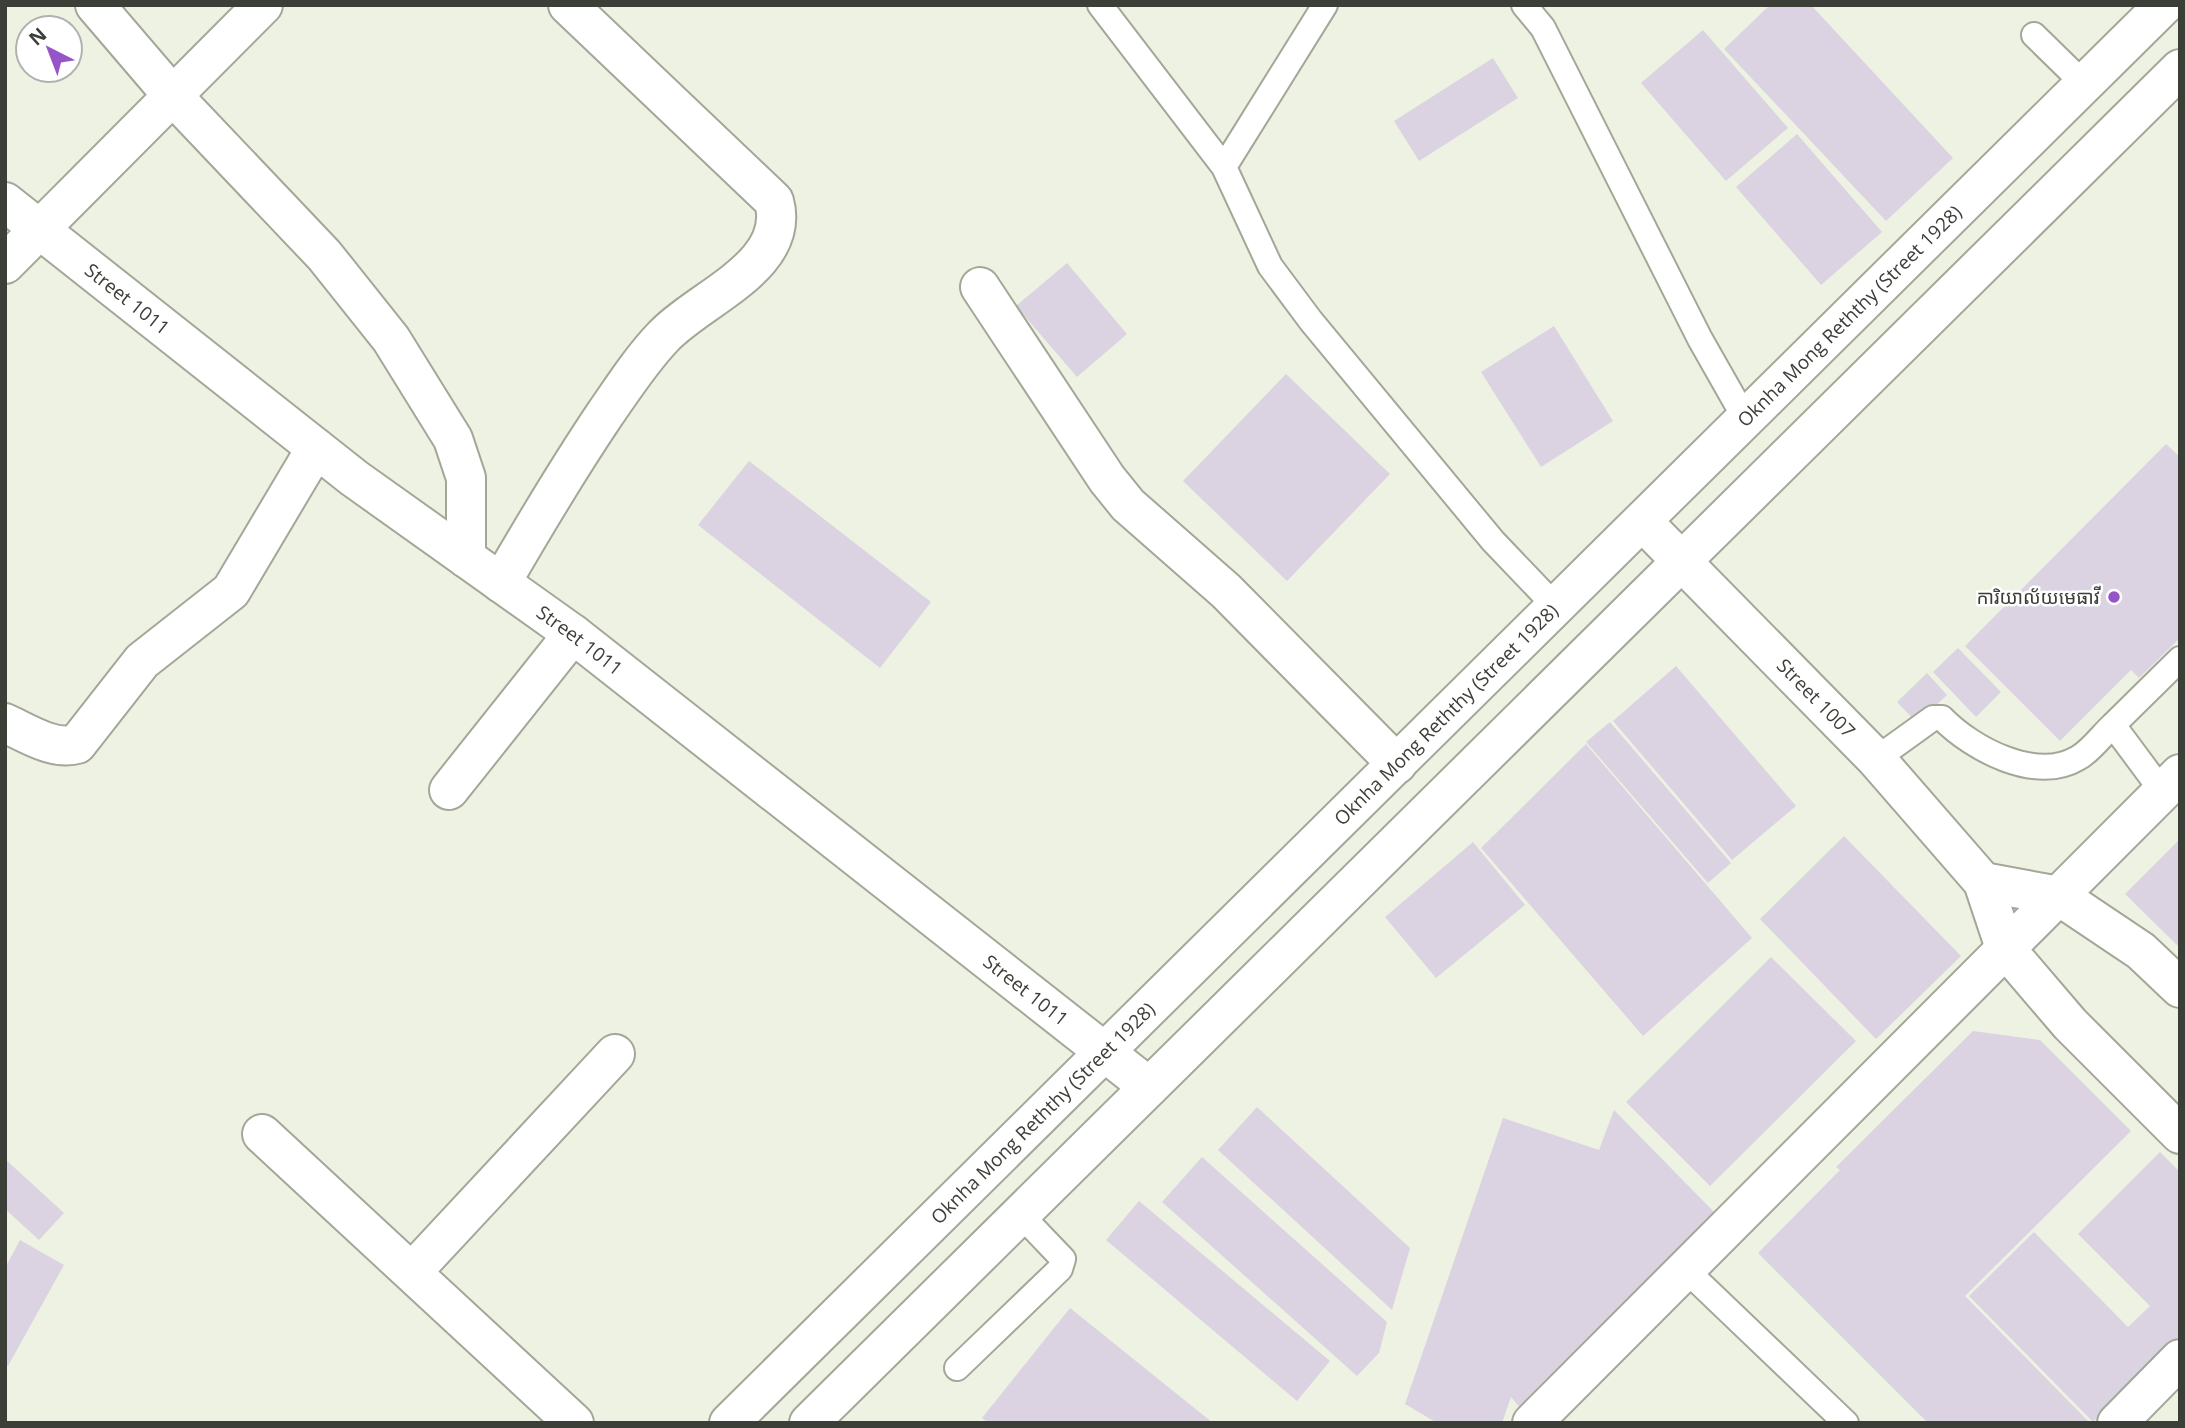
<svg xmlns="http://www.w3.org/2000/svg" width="2185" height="1428" viewBox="0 0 2185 1428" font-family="'Open Sans','Noto Sans Khmer',sans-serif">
	<rect width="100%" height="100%" fill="#eef2e2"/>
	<!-- building -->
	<path fill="#dbd3e2" d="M1770,5h41l142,153 -67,63 -162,-172z
		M1703,30l85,98 -62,53 -85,-98z
		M1493,58l25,40 -99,63 -25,-40z
		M1797,134l85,98 -61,53 -85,-98z
		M1067,263l60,71 -50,43 -61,-71z
		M1554,326l59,95 -72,46 -60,-95z
		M1286,374l104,100 -103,107 -104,-100z
		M2166,444l14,13v181l-41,40 -8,-8 -71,71 -95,-95z
		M749,461l182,141 -51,66 -182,-143z
		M1958,648l43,44 -25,25 -43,-45z
		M1676,666l120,140 -64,54 -119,-139z
		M1927,673l20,22 -30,28 -20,-21z
		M1610,722l121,141 -23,20 -122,-141z
		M1586,744l166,194 -109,98 -162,-188z
		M1844,836l117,120 -85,83 -116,-120z
		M2180,839v109l-55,-54z
		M1473,842l52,63 -89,73 -51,-61z
		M1771,957l85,84 -146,145 -84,-84z
		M1973,1031l67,9 91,91 -166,165 125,127h-162l-170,-170 82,-83 -4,-3z
		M1257,1107l153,141 -18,62 -174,-160z
		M1614,1110l105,107 -193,198 -15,-18 -9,26h-65l-32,-19 98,-286 96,32z
		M2160,1152l20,20v164l-87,86 -124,-126 65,-64 94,95 22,-21 -72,-72z
		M1202,1157l185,165 -8,31 -22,23 -195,-174z
		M5,1159l59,54 -25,27 -34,-31z
		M1139,1201l191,160 -33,40 -191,-161z
		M20,1240l44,25 -56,101 -3,-1v-97z
		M1070,1308l143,115h-224l-7,-5z"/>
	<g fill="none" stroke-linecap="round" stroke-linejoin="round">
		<!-- service casing -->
		<g stroke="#a3a798" stroke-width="28">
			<path id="service" d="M1100,5l124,162 46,99 41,55 182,220 63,66
				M1524,5l19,23 157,311 46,81
				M2034,35l51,50
				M1224,167l101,-162
				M1876,759l57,-41h9c30,31 94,65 136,40 13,-7 24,-23 35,-33
				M2162,791l-49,-66 67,-66
				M1685,1269l161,154
				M957,1368l103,-99 3,-10 -43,-45"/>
		</g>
		<!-- minor casing -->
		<g stroke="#a3a798" stroke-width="42">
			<g id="minor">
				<path d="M95,5l77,90 152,160 67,84 62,100 13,39v80"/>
				<path id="s1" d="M5,202l349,276 219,156 576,453"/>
				<path d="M5,264l258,-259"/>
				<path d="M980,287l127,192 21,26 98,86 171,173"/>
				<path id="s2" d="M1643,522l233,237 107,123 22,66 65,76 110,110"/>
				<path d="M501,583c33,-57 67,-114 104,-169 18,-26 36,-54 58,-77 36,-39 129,-71 111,-136l-206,-196"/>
				<path d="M5,723c22,10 49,28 72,21l65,-83 89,-70 85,-143"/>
				<path d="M449,790l124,-156"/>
				<path d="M1983,882l76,14 82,55 39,37"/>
				<path d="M262,1134l312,289"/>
				<path d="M412,1272l203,-218"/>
				<path d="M1532,1423l648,-649"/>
				<path d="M2117,1423l63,-64"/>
			</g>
		</g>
		<!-- secondary casing -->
		<g stroke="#a3a798" stroke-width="42">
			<g id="secondary">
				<path id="s3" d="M729,1423l1435,-1418"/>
				<path d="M809,1423l1371,-1354"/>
			</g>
		</g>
		<!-- service -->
		<use href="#service" stroke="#fff" stroke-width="24"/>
		<!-- minor -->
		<use href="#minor" stroke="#fff" stroke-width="38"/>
		<!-- secondary -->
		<use href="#secondary" stroke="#fff" stroke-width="38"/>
	</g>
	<!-- markers -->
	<circle fill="#9754c8" stroke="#fff" stroke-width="2.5" cx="2114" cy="597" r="7"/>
	<g text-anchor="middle" stroke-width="5" stroke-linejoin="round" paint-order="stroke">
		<!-- street labels -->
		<g font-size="19" fill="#3c3e38" stroke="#fff">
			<text dy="7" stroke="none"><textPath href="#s1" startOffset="156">Street 1011</textPath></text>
			<text dy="7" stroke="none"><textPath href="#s3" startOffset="1575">Oknha Mong Reththy (Street 1928)</textPath></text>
			<text dy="7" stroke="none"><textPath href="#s1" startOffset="723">Street 1011</textPath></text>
			<text dy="7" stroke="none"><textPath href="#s2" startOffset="247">Street 1007</textPath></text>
			<text dy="7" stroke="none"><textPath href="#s3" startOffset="1008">Oknha Mong Reththy (Street 1928)</textPath></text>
			<text dy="7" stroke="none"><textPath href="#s1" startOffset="1290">Street 1011</textPath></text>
			<text dy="7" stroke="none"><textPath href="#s3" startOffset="441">Oknha Mong Reththy (Street 1928)</textPath></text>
		</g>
		<!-- poi labels -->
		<g font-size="19" fill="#3c3e38" stroke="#fff" text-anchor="end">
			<text x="2100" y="604">ការិយាល័យមេធាវី</text>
		</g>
	</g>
	<!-- border -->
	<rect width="2185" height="1428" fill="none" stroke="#3c3e38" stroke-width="14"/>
	<!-- north arrow -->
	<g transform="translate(49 49) rotate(318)"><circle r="33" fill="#ffffff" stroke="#b1b2af" stroke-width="2"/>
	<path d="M0-5L12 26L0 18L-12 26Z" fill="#9754c8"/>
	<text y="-10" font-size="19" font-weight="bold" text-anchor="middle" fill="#3c3e38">N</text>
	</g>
</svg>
